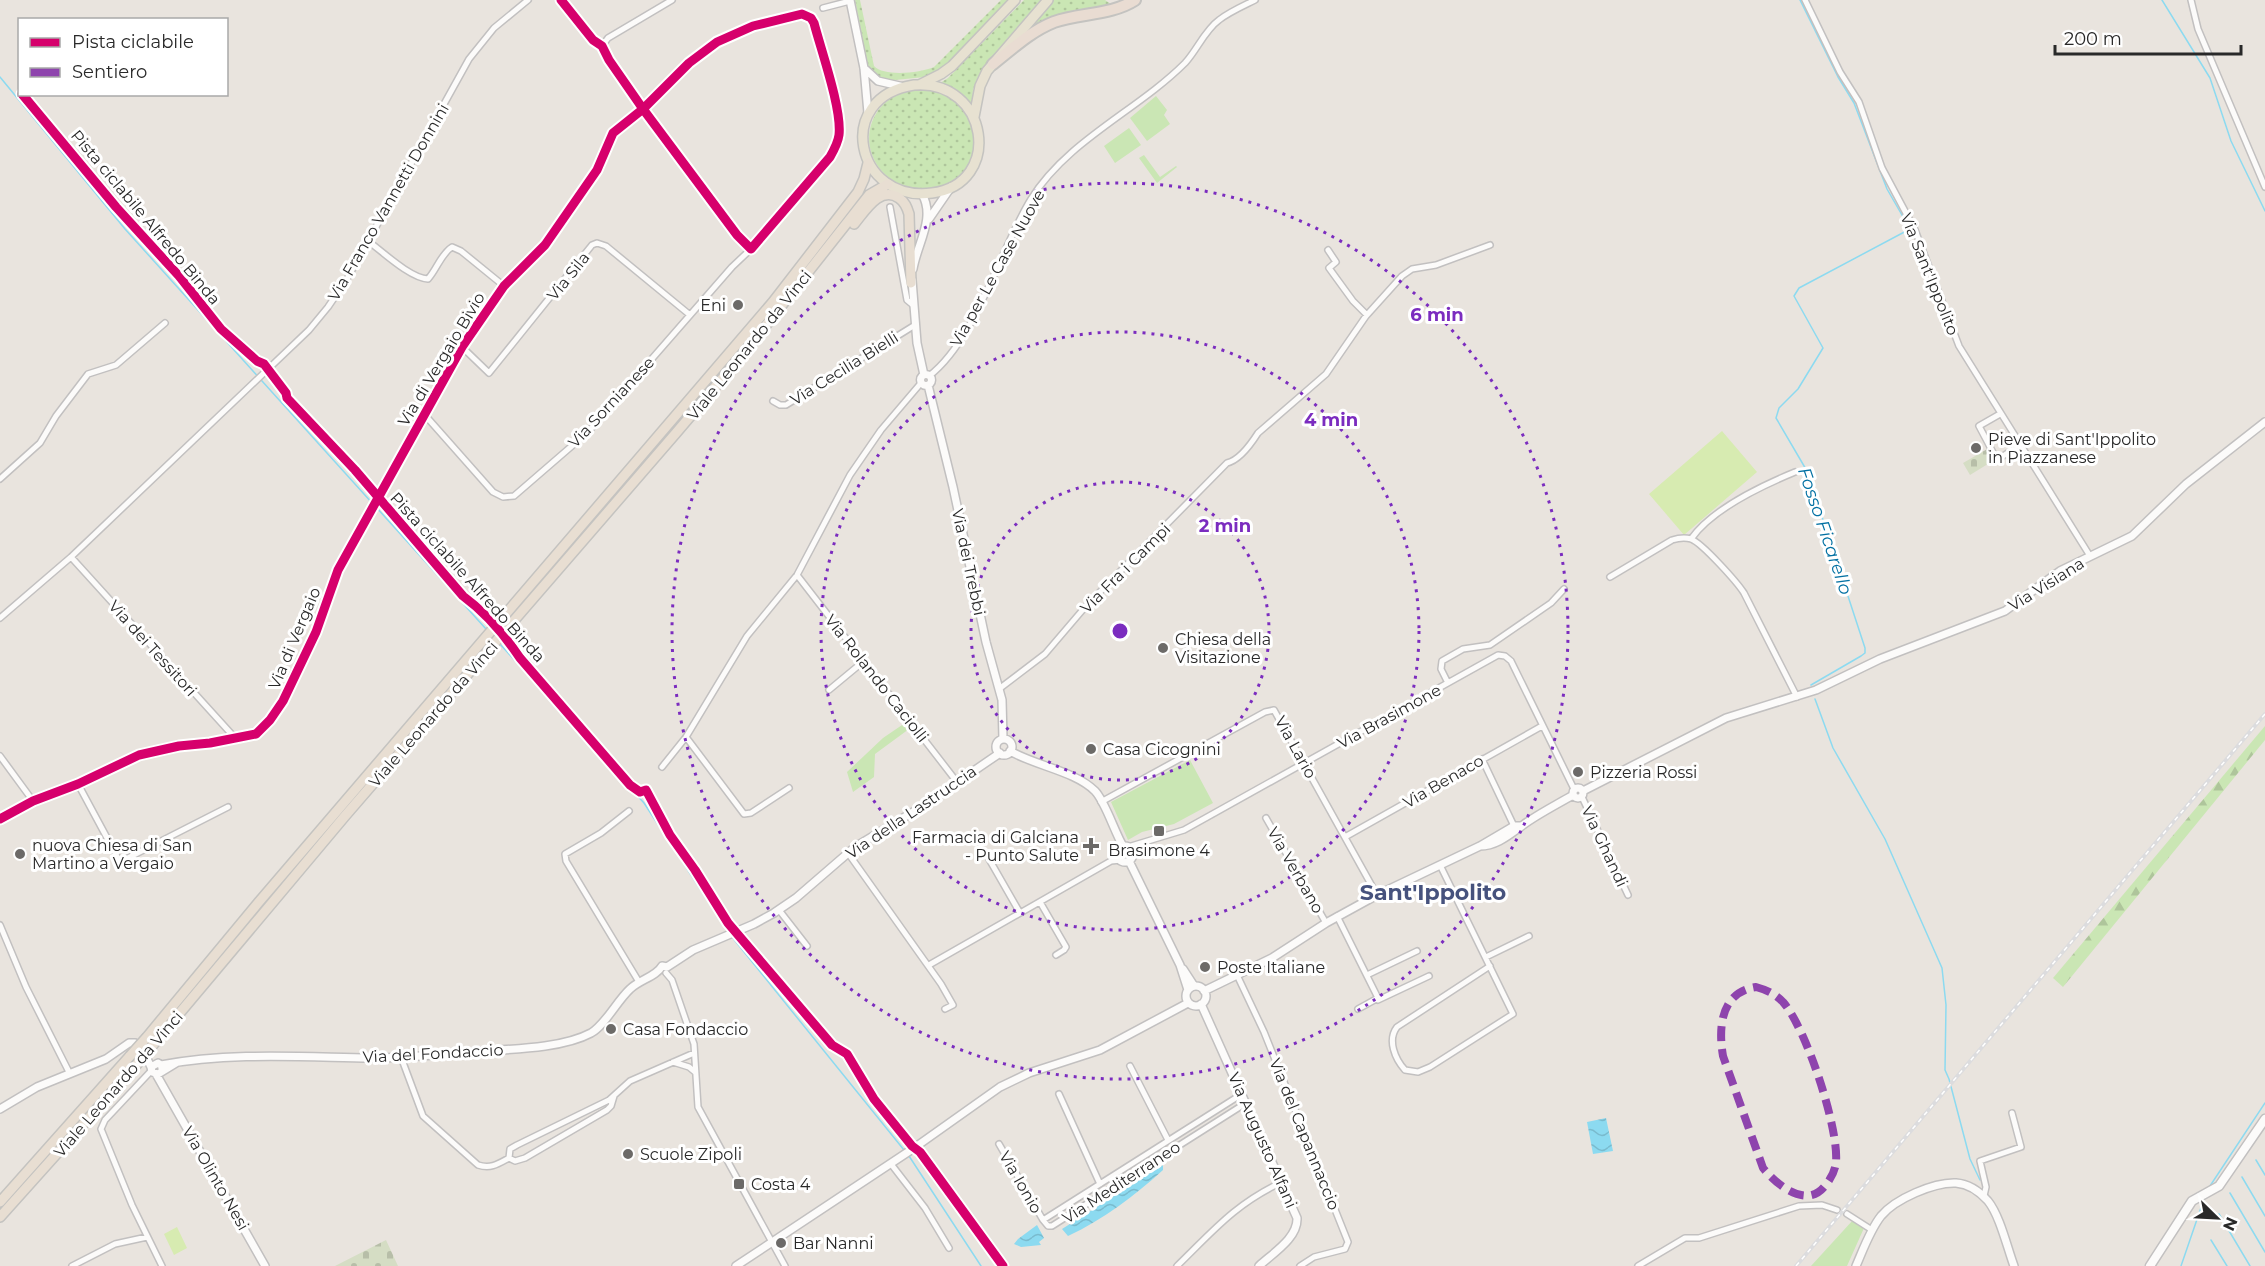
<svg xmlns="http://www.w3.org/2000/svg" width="2265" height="1266" viewBox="0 0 2265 1266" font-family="Montserrat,sans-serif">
	<defs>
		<pattern id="grass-dots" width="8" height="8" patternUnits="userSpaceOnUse" patternTransform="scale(1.5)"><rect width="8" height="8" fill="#cae6b4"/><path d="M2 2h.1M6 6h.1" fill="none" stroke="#aec59b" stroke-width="1.8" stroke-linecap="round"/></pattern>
		<pattern id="forest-firs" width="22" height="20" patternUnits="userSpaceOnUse" patternTransform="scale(1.5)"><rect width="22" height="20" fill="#cae6b4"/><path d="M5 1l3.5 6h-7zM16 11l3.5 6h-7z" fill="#aec59b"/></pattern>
		<pattern id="cemetery-stones" width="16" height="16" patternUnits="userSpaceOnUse" patternTransform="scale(1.5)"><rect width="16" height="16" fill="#d5ddc4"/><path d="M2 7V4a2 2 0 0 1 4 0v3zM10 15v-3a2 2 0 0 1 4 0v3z" fill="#b7bea8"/></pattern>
		<pattern id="water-waves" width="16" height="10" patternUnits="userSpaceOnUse" patternTransform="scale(1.5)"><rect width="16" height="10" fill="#8cdaf0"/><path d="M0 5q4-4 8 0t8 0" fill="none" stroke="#79bbce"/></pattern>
	</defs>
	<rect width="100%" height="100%" fill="#e9e4de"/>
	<!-- grass -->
	<path fill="url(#grass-dots)" d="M855,0h5l14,66c10,11 46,7 60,1l67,-67h8l-63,65 -11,9 -10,3 -40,4c-7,-1 -14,-8 -17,-14z
		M1024,0h20l-66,77 -5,13 -1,14 -3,1 -29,-22 8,-5z
		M1053,0h52l9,6 -87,25z
		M933,89c24,11 39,21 41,49 6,59 -85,71 -103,14 -8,-28 10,-56 39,-62 7,-2 15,-1 23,-1z"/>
	<!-- forest -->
	<path fill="url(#forest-firs)" d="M2265,726v14l-202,247 -10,-9z"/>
	<!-- cemetery -->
	<path fill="url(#cemetery-stones)" d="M1989,448l7,11 -26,16 -7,-12z
		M386,1240l12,26h-63z"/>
	<!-- park -->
	<path fill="#cae6b4" d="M1156,96l11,14 -3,5 6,9 -23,17 -17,-23z
		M1129,128l12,17 -26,18 -11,-17z
		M1144,155l16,22 16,-11 1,1 -20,16 -18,-25z
		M905,723l4,6 -34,25 -1,23 -21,15 -6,-20 36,-34z
		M1190,760l23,43 -39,21 -32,8 -14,8 -17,-38z
		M1853,1220l11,8 -17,38h-36z"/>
	<!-- pitch -->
	<path fill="#d7ebb1" d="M1722,431l35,41 -73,63 -35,-41z
		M177,1227l10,21 -13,7 -10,-21z"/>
	<!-- water -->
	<path fill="url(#water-waves)" d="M1606,1118l7,33 -20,3 -6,-32z
		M1163,1165v5c-30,27 -59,49 -95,66l-6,-7z
		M1037,1225l7,13 -5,4 2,3 -20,2 -7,-3 4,-5z"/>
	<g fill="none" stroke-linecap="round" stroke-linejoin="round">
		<!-- stream -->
		<path stroke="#8cdaf0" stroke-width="1.5" d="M1800,0l38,77 16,26 33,86 23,40 -111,59 -5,8 29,52 -25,41 -19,19 -3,10 31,53 58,177v5l-4,3 -50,29
			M2162,0l48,78 21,63 34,70
			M0,77l125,152 248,275
			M376,507l110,122
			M500,644l144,159 85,130
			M1815,699l18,49 52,91 57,129 4,37 -1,65 4,9 21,80 10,21
			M732,937l172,213
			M909,1156l72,110
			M2256,1160l9,15
			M2242,1177l23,39
			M2210,1186l55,-83
			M2230,1193l35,59
			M2219,1214l31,52
			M2211,1240l16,26
			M2181,1266l23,-67"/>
		<!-- minor casing -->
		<g stroke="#c2c0c0" stroke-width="8">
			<path id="minor" d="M1805,0l35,72 19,30 23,66 33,62 44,116 131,210
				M2191,0l7,29 67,158
				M823,8l27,-7
				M602,46l6,-8 64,-38
				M890,207l17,93 6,5
				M368,241c15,11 42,37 60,38 9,-10 13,-25 24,-32l9,4 43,35
				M1328,250l8,12 -7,6 24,33 14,14
				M462,347l27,26 103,-128 5,-2 9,3 84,69
				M929,376c47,-36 71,-127 102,-177 37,-59 106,-88 154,-136 12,-13 20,-33 34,-43 10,-8 24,-14 36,-20
				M773,401l7,4h6l129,-80
				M424,414l69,78 10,5 11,-1 74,-64 144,-165 19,-18
				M2000,414l-21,12 18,34 24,-16
				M0,479l40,-36 16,-27 32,-42 28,-9 49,-42
				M1691,539c21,-30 70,-53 104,-67
				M71,557l165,182
				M797,575l160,207
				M1610,577l62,-37c6,-2 13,-3 19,-1 11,4 46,43 53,54l53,104
				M0,618l71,-61 238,-227 19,-23 19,-28 122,-220 25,-31 34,-28
				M1448,683l-7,-14 1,-8 21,-12 27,-4 61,-42 13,-14
				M999,689l46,-35 41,-48 141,-143c13,-3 24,-19 31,-30l68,-59 40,-58 36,-40 10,-7 24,-4 54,-20
				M829,690l35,-29
				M686,737l58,77 7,-1 38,-25
				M0,756l33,45
				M1482,759l32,67
				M662,767l24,-30 61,-101 50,-61 53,-100 31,-45 40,-47
				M78,784l42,78 108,-55
				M1582,797l46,98
				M1101,802l164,-90 9,-2 103,185
				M629,811l-28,22 -36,21 1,7 73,121
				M1266,818l60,105
				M0,819l33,-18 45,-17 61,-29 40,-9 31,-3 46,-9 14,-14 13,-19 33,-69 22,-62 124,-223 42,-61 41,-41 52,-75 16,-37 30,-24 46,-46 28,-21 36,-16 49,-12 9,4 3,5c7,27 28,86 25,112 -1,8 -5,15 -9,22l-79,92 -14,-14 -94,-126 -34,-49 -7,-14 -9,-6 -32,-40
				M1345,837l197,-111
				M1128,847l56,-17 314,-175 7,1 6,5 63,128
				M848,853l93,131 12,21 -8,4
				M989,859l31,54
				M1111,861l10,-1
				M1440,865l73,149 -83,53 -12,5 -13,-2c-10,-11 -18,-30 -8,-43l93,-61
				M1040,902l26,45 -2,3 -8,5
				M779,910l28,36
				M1337,916l41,82 -20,11
				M0,925l26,62 43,85
				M1486,957l43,-21
				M929,965l182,-104 6,-6
				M666,973l6,7 22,64 4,63 87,159
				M1237,975l27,57 84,210 -3,7 -31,8 -14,9
				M1367,975l50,-24
				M1378,1000l51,-24
				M401,1057l22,59 55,49c13,4 20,-1 31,-7l1,-9 7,-4 92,-45 21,-19 64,-28
				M673,1062l16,5 6,5
				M1130,1066l38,74
				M151,1071l-46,49 -4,9 31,76 30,61
				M1059,1094l41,90
				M999,1144l44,76 5,6h4l194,-123
				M509,1158l6,3 10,-3 82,-48 4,-4 3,-10
				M891,1164l34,44 24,40
				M1984,1196l2,-9 -6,-26 41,-14 -9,-34
				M1847,1214l25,16
				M1043,1220l199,-126
				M72,1266l43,-22 32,-7
				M1177,1266c36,-35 58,-62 105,-84
				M1638,1266l47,-28h14l100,-32 23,-1 15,5"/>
		</g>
		<!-- tertiary casing -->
		<g stroke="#c2c0c0" stroke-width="10">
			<path id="tertiary" d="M850,0l14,68 4,45
				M864,68l14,13 26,6
				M929,219l22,-32
				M913,269c4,-25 23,-51 9,-75
				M912,280l5,63 7,32
				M920.5 380a5.5 5.5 0 1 1 11 0a5.5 5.5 0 1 1-11 0Z
				M928,385l25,102 33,155 16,58 1,39
				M996 747a8 8 0 1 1 16 0a8 8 0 1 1-16 0Z
				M1010,751c26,15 65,20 85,40 10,10 20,42 28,55
				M1573 793a5 5 0 1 1 10 0a5 5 0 1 1-10 0Z
				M1583,791l143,-73 90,-28 64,-31 125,-48 55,-40 72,-35 54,-52 79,-62
				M1480,846c17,0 30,-12 43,-21 15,-11 33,-20 50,-30
				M1117 854a8 8 0 1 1 16 0a8 8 0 1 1-16 0Z
				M1129,861l51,104 8,25
				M1183,969l11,17
				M1186 996a10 10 0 1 1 20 0a10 10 0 1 1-20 0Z
				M1204,991l68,-33 54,-35 51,-28 103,-49 34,-20h7
				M1201,1004l96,214c1,20 -24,35 -38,48
				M161,1065c69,-13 139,-8 209,-7 38,0 76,-4 113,-7 32,-2 80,-3 108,-18 14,-8 26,-32 39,-44 9,-9 27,-13 32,-23l5,1 26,-17 61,-26 20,-11 22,-15 59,-51 63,-38 82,-56
				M162,1071v-5l-4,-3 -7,4 1,5 6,2 18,-11
				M156,1074l109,192
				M0,1109l37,-22 69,-28 23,-16h6c7,7 12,15 16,24
				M736,1266l178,-118 86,-61 29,-14 71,-23 88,-47
				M1856,1266c7,-16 14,-36 25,-50 14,-17 53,-34 75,-33 13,1 24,9 32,18 12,15 19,46 26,65"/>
		</g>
		<!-- secondary casing -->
		<g stroke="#c2c0c0" stroke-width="11">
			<path id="secondary" d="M2150,1266l42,-65 27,-15 46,-67"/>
		</g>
		<!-- primary casing -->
		<g stroke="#c4c3c0" stroke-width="12">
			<path id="primary" d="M914,85c75,-6 90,99 18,108 -77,10 -99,-96 -18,-108z
				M919,85l22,-11 11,-8 63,-66
				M974,117l6,-31 7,-15 61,-71"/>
		</g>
		<!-- trunk casing -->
		<g stroke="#c4c3c0" stroke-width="12">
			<path id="trunk" d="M854,224c11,-13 26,-39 45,-26 6,4 8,9 10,16l2,69
				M147,1037l111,-134 515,-601 85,-110 6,-13 4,-16
				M152,1046l193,-230 331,-383 68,-80 125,-158 19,-11
				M0,1202l130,-146
				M0,1217l138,-154"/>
		</g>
		<!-- motorway casing -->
		<g stroke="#c4c3c0" stroke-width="14">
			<path id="motorway" d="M993,64c19,-15 38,-33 61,-42 26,-9 58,-7 81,-22"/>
		</g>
		<!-- minor -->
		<use href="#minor" stroke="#fcfbfa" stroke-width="5"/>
		<!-- tertiary -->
		<use href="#tertiary" stroke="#fcfbfa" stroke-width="7"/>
		<!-- secondary -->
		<use href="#secondary" stroke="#fcfbfa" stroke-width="8"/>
		<!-- primary -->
		<use href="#primary" stroke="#e7e1d1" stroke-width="9"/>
		<!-- trunk -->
		<use href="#trunk" stroke="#e8ded2" stroke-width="9"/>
		<!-- motorway -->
		<use href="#motorway" stroke="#e9dcd2" stroke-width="10"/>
		<!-- rail casing -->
		<g stroke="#dcdcde" stroke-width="4">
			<path id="rail" d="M1796,1266l469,-552"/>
		</g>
		<!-- rail -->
		<use href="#rail" stroke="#fff" stroke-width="1.5" stroke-dasharray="4.5" stroke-linecap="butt"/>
		<!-- trunk-bridge casing -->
		<g stroke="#c4c3c0" stroke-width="12" stroke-linecap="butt">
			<path id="trunk-bridge" d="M130,1056l17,-19
				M138,1063l14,-17"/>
		</g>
		<!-- trunk-bridge -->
		<use href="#trunk-bridge" stroke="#e8ded2" stroke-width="9"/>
		<!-- quiet -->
		<path stroke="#8e44ad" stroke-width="8" stroke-dasharray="15 8" stroke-linecap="butt" d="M1756,987c11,3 19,7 27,15 23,26 56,126 53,160 -1,10 -6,18 -12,25 -19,22 -48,-3 -61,-19l-40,-112c-5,-29 -2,-64 33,-69z"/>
		<!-- cycleway casing -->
		<g stroke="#fff" stroke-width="13">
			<path id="cycleway" d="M22,94l94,113 63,69 42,53 36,32 7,3 22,29 1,5 68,72 108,126c23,17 41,38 57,62l110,127 10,7 6,-2 24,45 25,35 33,53 104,122 15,9 27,45 38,47 8,6 83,114
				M0,819l33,-18 45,-17 61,-29 40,-9 31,-3 46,-9 14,-14 13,-19 33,-69 22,-62 124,-223 42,-61 41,-41 52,-75 16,-37 30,-24 46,-46 28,-21 36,-16 49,-12 9,4 3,5c7,27 28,86 25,112 -1,8 -5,15 -9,22l-79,92 -14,-14 -94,-126 -34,-49 -7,-14 -9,-6 -32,-40"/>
		</g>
		<!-- cycleway -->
		<use href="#cycleway" stroke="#d6006c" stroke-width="9"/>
	</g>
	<!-- distance rings -->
	<g fill="none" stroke="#7b2cbf" stroke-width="3" stroke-dasharray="3 6">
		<circle cx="1120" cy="631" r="149"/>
		<circle cx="1120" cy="631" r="299"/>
		<circle cx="1120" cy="631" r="448"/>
	</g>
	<!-- markers -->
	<g fill="#6c6a68" stroke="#fff" stroke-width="2">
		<circle cx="738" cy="305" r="6"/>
		<circle cx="1976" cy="448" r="6"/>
		<circle cx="1163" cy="648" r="6"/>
		<circle cx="1091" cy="749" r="6"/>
		<circle cx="1578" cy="772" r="6"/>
		<rect x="1153" y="825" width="12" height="12" rx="3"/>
		<path d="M1088 837h6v6h6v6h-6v6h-6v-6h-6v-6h6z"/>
		<circle cx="20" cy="854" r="6"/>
		<circle cx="1205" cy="967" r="6"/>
		<circle cx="611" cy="1029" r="6"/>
		<circle cx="628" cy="1154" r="6"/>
		<rect x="733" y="1178" width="12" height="12" rx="3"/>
		<circle cx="781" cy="1243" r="6"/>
	</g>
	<g text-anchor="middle" stroke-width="6" stroke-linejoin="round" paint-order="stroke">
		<!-- street labels -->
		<g font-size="16" fill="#292929" stroke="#fff">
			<text transform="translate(388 202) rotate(-60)" y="6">Via Franco Vannetti Donnini</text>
			<text transform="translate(146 217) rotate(50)" y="6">Pista ciclabile Alfredo Binda</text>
			<text transform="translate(997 268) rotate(-61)" y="6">Via per Le Case Nuove</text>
			<text transform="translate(1930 274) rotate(68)" y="6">Via Sant'Ippolito</text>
			<text transform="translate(568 276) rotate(-51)" y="6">Via Sila</text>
			<text transform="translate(749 345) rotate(-51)" y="6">Viale Leonardo da Vinci</text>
			<text transform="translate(441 359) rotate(-59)" y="6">Via di Vergaio Bivio</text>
			<text transform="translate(844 368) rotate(-32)" y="6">Via Cecilia Bielli</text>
			<text transform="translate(611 402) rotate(-47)" y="6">Via Sornianese</text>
			<text transform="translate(969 562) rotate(78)" y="6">Via dei Trebbi</text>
			<text transform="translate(1125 568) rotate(-45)" y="6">Via Fra i Campi</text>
			<text transform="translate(468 577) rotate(48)" y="6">Pista ciclabile Alfredo Binda</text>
			<text transform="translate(2046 584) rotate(-32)" y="6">Via Visiana</text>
			<text transform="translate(294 638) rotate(-67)" y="6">Via di Vergaio</text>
			<text transform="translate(153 648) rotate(48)" y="6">Via dei Tessitori</text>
			<text transform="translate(877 678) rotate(52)" y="6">Via Rolando Caciolli</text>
			<text transform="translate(433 714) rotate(-49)" y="6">Viale Leonardo da Vinci</text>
			<text transform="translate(1389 716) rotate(-29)" y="6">Via Brasimone</text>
			<text transform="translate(1296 747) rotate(61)" y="6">Via Lario</text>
			<text transform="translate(1443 781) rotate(-30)" y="6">Via Benaco</text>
			<text transform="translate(911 812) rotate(-34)" y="6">Via della Lastruccia</text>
			<text transform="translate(1605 846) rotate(65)" y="6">Via Ghandi</text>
			<text transform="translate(1296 870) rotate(60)" y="6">Via Verbano</text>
			<text transform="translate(433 1053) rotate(-3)" y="6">Via del Fondaccio</text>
			<text transform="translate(118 1084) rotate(-49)" y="6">Viale Leonardo da Vinci</text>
			<text transform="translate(1305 1134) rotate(68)" y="6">Via del Capannaccio</text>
			<text transform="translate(1263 1140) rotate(66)" y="6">Via Augusto Alfani</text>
			<text transform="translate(216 1178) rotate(60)" y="6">Via Olinto Nesi</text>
			<text transform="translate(1021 1182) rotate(60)" y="6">Via Ionio</text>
			<text transform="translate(1121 1182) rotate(-33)" y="6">Via Mediterraneo</text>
		</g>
		<!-- poi labels -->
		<g font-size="16" fill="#292929" stroke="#fff" text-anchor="start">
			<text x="726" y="311" text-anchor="end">Eni</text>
			<text x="1988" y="445">Pieve di Sant'Ippolito<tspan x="1988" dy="18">in Piazzanese</tspan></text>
			<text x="1175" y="645">Chiesa della<tspan x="1175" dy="18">Visitazione</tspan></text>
			<text x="1103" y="755">Casa Cicognini</text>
			<text x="1590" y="778">Pizzeria Rossi</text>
			<text x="1079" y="843" text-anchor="end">Farmacia di Galciana<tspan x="1079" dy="18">- Punto Salute</tspan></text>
			<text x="32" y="851">nuova Chiesa di San<tspan x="32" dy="18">Martino a Vergaio</tspan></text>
			<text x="1159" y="856" text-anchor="middle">Brasimone 4</text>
			<text x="1217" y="973">Poste Italiane</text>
			<text x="623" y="1035">Casa Fondaccio</text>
			<text x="640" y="1160">Scuole Zipoli</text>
			<text x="751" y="1190">Costa 4</text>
			<text x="793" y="1249">Bar Nanni</text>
		</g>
		<!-- water labels -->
		<g font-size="18" font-style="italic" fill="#0371a3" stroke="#fff">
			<text transform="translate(1825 531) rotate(71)" y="6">Fosso Ficarello</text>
		</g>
		<!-- district labels -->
		<g font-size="22" font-weight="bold" fill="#46527d" stroke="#fff">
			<text x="1433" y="900">Sant'Ippolito</text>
		</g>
	</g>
	<circle cx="1120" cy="631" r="9" fill="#7b2cbf" stroke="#fff" stroke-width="3"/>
	<g font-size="18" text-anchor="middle" font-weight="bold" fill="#7b2cbf" stroke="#fff" stroke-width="6" stroke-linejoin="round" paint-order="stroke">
		<text x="1437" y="321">6 min</text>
		<text x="1331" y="426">4 min</text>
		<text x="1225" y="532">2 min</text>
	</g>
	<!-- legend -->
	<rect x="18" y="18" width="210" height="78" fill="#ffffff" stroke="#a9a9a9" stroke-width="1.5"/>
	<rect x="30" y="38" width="30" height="9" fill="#d6006c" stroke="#a9a9a9" stroke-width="1.5"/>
	<text x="72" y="48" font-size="18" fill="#292929">Pista ciclabile</text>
	<rect x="30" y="68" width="30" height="9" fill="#8e44ad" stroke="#a9a9a9" stroke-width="1.5"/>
	<text x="72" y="78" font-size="18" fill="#292929">Sentiero</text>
	<!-- north arrow -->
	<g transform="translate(2217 1218) rotate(114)" stroke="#ffffff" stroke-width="4.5" paint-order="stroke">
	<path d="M0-4.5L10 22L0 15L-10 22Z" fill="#292929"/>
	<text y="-9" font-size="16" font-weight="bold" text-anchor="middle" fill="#292929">N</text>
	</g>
	<!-- scale -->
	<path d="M2055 45v9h186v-9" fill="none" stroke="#292929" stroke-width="3"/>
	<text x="2064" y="45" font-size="18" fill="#292929" stroke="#ffffff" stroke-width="4.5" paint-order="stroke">200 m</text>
</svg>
